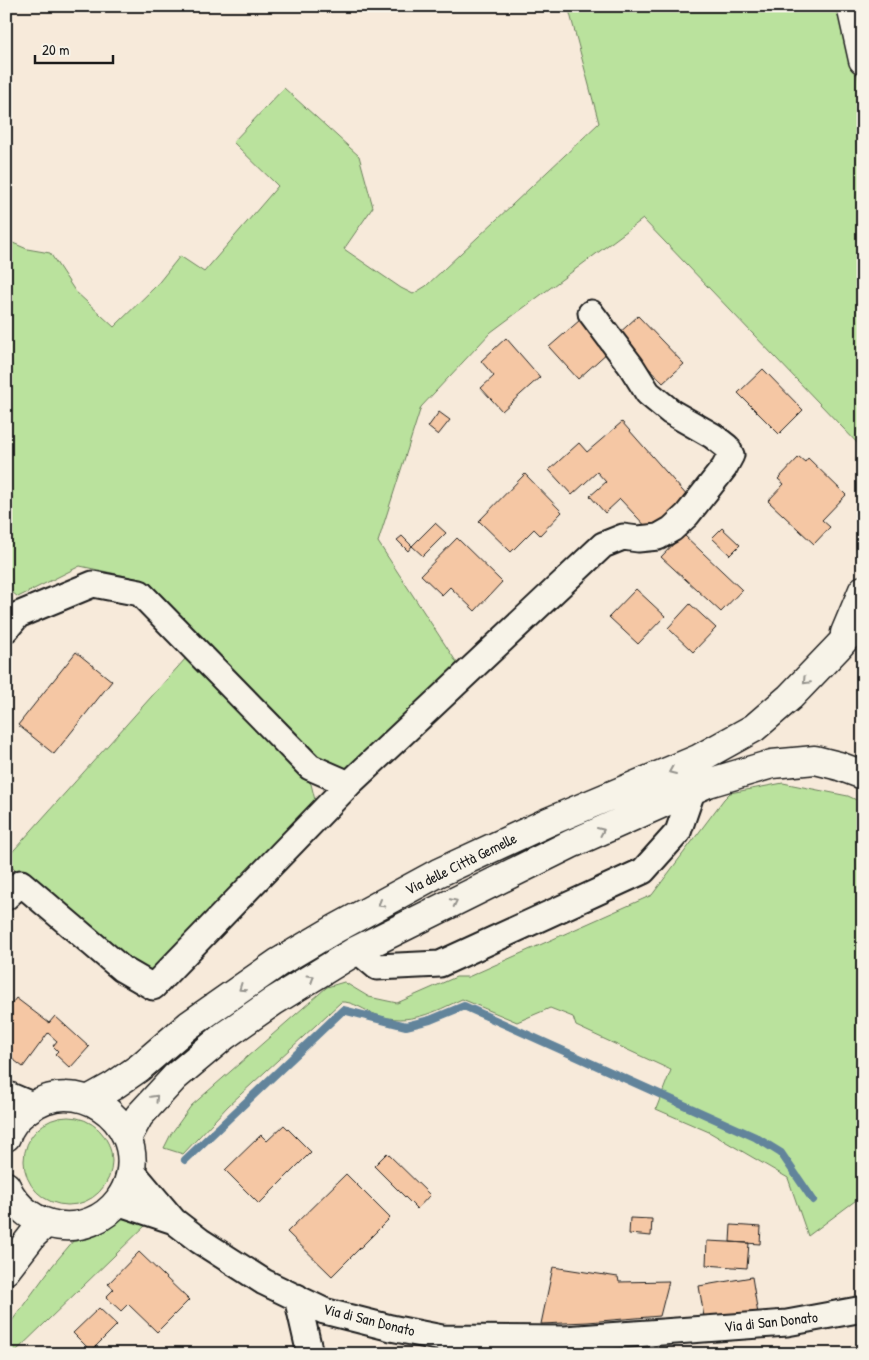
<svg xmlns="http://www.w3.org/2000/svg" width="869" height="1360" viewBox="0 0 869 1360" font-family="'Patrick Hand',sans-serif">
	<rect width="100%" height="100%" fill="#f7eada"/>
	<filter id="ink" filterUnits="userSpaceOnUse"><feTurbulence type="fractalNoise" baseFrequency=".02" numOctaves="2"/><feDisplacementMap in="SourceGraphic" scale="10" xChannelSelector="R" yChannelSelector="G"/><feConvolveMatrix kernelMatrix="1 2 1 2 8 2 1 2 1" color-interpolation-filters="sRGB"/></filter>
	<g filter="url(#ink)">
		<!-- green -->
		<path fill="#bae29d" stroke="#6b7f5c" d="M568,6h270l25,89v354l-220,-230 -152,113 -70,75 -43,135 81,124 -103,102 -20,4 -26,-18 -107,-115 -59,-59 -64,-14 -62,31 -12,-10v-347l21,9 23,4 25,38 39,36 42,-41 24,-30 24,16 74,-86 -45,-44 51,-54 75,68 14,51 -29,42 57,39 12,6 13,-8 173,-163z
			M186,658l125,126 4,16 -10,19 -150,158 -19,-1 -130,-114v-3z
			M783,783l65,13 15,7v392l-55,41 -20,-58 -79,-46 -53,-23 15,-39 -95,-44 -3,-9 -23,-9 -33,14 -55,-23c-27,13 -54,27 -85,16 -12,-4 -24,-14 -36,-13l-113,104 -45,48 -19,-6 7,-14 20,-28 136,-119 17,-5 25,15 28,6 59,-26h12l184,-82 72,-96 6,-6z
			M24 1161a44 44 0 1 1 88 0a44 44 0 1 1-88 0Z
			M129,1218l20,4 -136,132h-7v-25l47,-64 26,-31 22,-13z"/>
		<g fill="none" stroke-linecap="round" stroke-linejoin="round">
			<!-- stream -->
			<path stroke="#62849b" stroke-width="8" d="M185,1160l158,-150 63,16 24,-6 34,-14 291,131 26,16 32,47"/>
		</g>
		<!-- building -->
		<path fill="#f5c7a4" stroke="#1c1c1c" d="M6,6h10l-10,11z
			M638,316l46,48 -21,19 -46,-48z
			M580,320l29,31 -31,28 -29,-32z
			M506,338l34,39 -38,34 -21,-23 13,-12 -13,-15z
			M763,369l40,41 -24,24 -41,-41z
			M439,412l11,8 -12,15 -10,-8z
			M622,422l67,76 -38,34 -31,-33 -15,14 -15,-17 16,-14 -9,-10 -25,23 -23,-25 30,-27 8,9z
			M799,457l6,5 3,-4 38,37 -24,25 8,7 -16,17 -46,-43 16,-17 -6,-5z
			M525,474l37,38 -22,23 -6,-6 -23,23 -32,-31z
			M435,523l11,10 -23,23 -11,-10z
			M722,528l18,17 -10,10 -18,-17z
			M683,534l59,56 -21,22 -60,-55z
			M402,536l10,10 -4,5 -11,-11z
			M457,538l45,44 -27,29 -25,-24 -8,8 -21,-20z
			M636,589l29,27 -27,28 -29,-27z
			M690,604l26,24 -23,24 -25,-24z
			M76,652l36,29 -58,73 -36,-29z
			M16,998l33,25 6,-7 34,31 -19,21 -15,-14 3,-3 -5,-5 4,-5 -9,-8 -25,34 -17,-13v-43z
			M284,1125l27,27 -52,52 -34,-34 36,-35 6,6z
			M387,1153l43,42 -13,14 -43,-43z
			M346,1174l44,44 -58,58 -45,-44z
			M630,1218l22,1 -1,17 -22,-2z
			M731,1225l30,2 -1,17 -30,-2z
			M707,1241l42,2 -2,25 -41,-3z
			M139,1252l50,48 -32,32 -29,-28 -7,7 -15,-14 8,-8 -6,-5z
			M553,1267l65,10 1,5 50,-1 -9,35 -72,6 -47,2z
			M752,1277l6,37 -53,9 -6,-37z
			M99,1308l18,17 -26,26 -18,-18z"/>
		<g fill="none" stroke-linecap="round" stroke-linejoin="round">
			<!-- minor casing -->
			<g stroke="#1c1c1c" stroke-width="29">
				<path id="minor" d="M6,629l12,-14 75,-31 47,9 170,174 39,17 254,-239 20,-8 15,2 20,-2 14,-8 15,-14 37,-47 7,-13 -4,-8 -14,-11 -42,-24 -23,-19 -17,-27 -40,-53
					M6,897l15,-14 101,86 31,18 196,-203
					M357,950l20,17 63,-3 203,-93 35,-39 15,-43
					M6,1094l26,11
					M131,1170l43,51 26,20 64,41 60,29 67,17 51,10 123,1 222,-16 76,-14
					M117,1202l57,19
					M297,1297l13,57"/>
			</g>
			<!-- major casing -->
			<g stroke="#1c1c1c" stroke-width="31">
				<path id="major" d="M851,6l12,54
					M845,633l18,-43
					M88,1100l25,-14 26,-18 50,-43 90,-63 56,-33 103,-56 110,-51 150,-63 56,-31 36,-31 49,-51 24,-28
					M6,1137c4,-12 11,-20 21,-27 48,-38 116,8 103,66 -2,9 -6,17 -11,24 -31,41 -93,32 -113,-14
					M127,1138l12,-22 36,-39 49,-41 50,-35 83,-51 214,-106 137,-61 64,-19 43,-4 24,6 24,9
					M6,1270l27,-35 13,-12"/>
			</g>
			<!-- minor -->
			<use href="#minor" stroke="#f7f3e8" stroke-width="25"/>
			<!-- major -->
			<use href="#major" stroke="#f7f3e8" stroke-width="28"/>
		</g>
		<!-- one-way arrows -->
		<defs><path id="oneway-chevron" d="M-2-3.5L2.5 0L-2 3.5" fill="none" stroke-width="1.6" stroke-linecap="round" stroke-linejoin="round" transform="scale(1.25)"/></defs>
		<g stroke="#94928c">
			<use href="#oneway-chevron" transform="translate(806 681) rotate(133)"/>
			<use href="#oneway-chevron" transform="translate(672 771) rotate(157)"/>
			<use href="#oneway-chevron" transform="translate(601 831) rotate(-24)"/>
			<use href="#oneway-chevron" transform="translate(454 902) rotate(-26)"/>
			<use href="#oneway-chevron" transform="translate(381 904) rotate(151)"/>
			<use href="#oneway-chevron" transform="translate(311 978) rotate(-32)"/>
			<use href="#oneway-chevron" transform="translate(242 988) rotate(145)"/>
			<use href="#oneway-chevron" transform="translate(155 1098) rotate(-47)"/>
		</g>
	</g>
	<g text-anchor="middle" stroke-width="4" stroke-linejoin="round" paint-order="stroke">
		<!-- street labels -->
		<g font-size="15" fill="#1c1c1c" stroke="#f7f3e8">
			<text transform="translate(461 864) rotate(-26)" y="5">Via delle Città Gemelle</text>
			<text transform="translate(369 1320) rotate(14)" y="5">Via di San Donato</text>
			<text transform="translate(771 1322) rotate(-6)" y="5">Via di San Donato</text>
		</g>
	</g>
	<!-- margin -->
	<rect width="869" height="1360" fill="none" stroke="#f7f3e8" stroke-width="25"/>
	<rect x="12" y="12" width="844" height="1335" fill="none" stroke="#1c1c1c" stroke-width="2" filter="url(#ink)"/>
	<!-- scale -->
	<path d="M35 55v8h78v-8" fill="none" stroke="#1c1c1c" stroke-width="2.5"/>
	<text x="42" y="55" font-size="15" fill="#1c1c1c" stroke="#f7f3e8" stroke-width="4" paint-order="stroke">20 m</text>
</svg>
